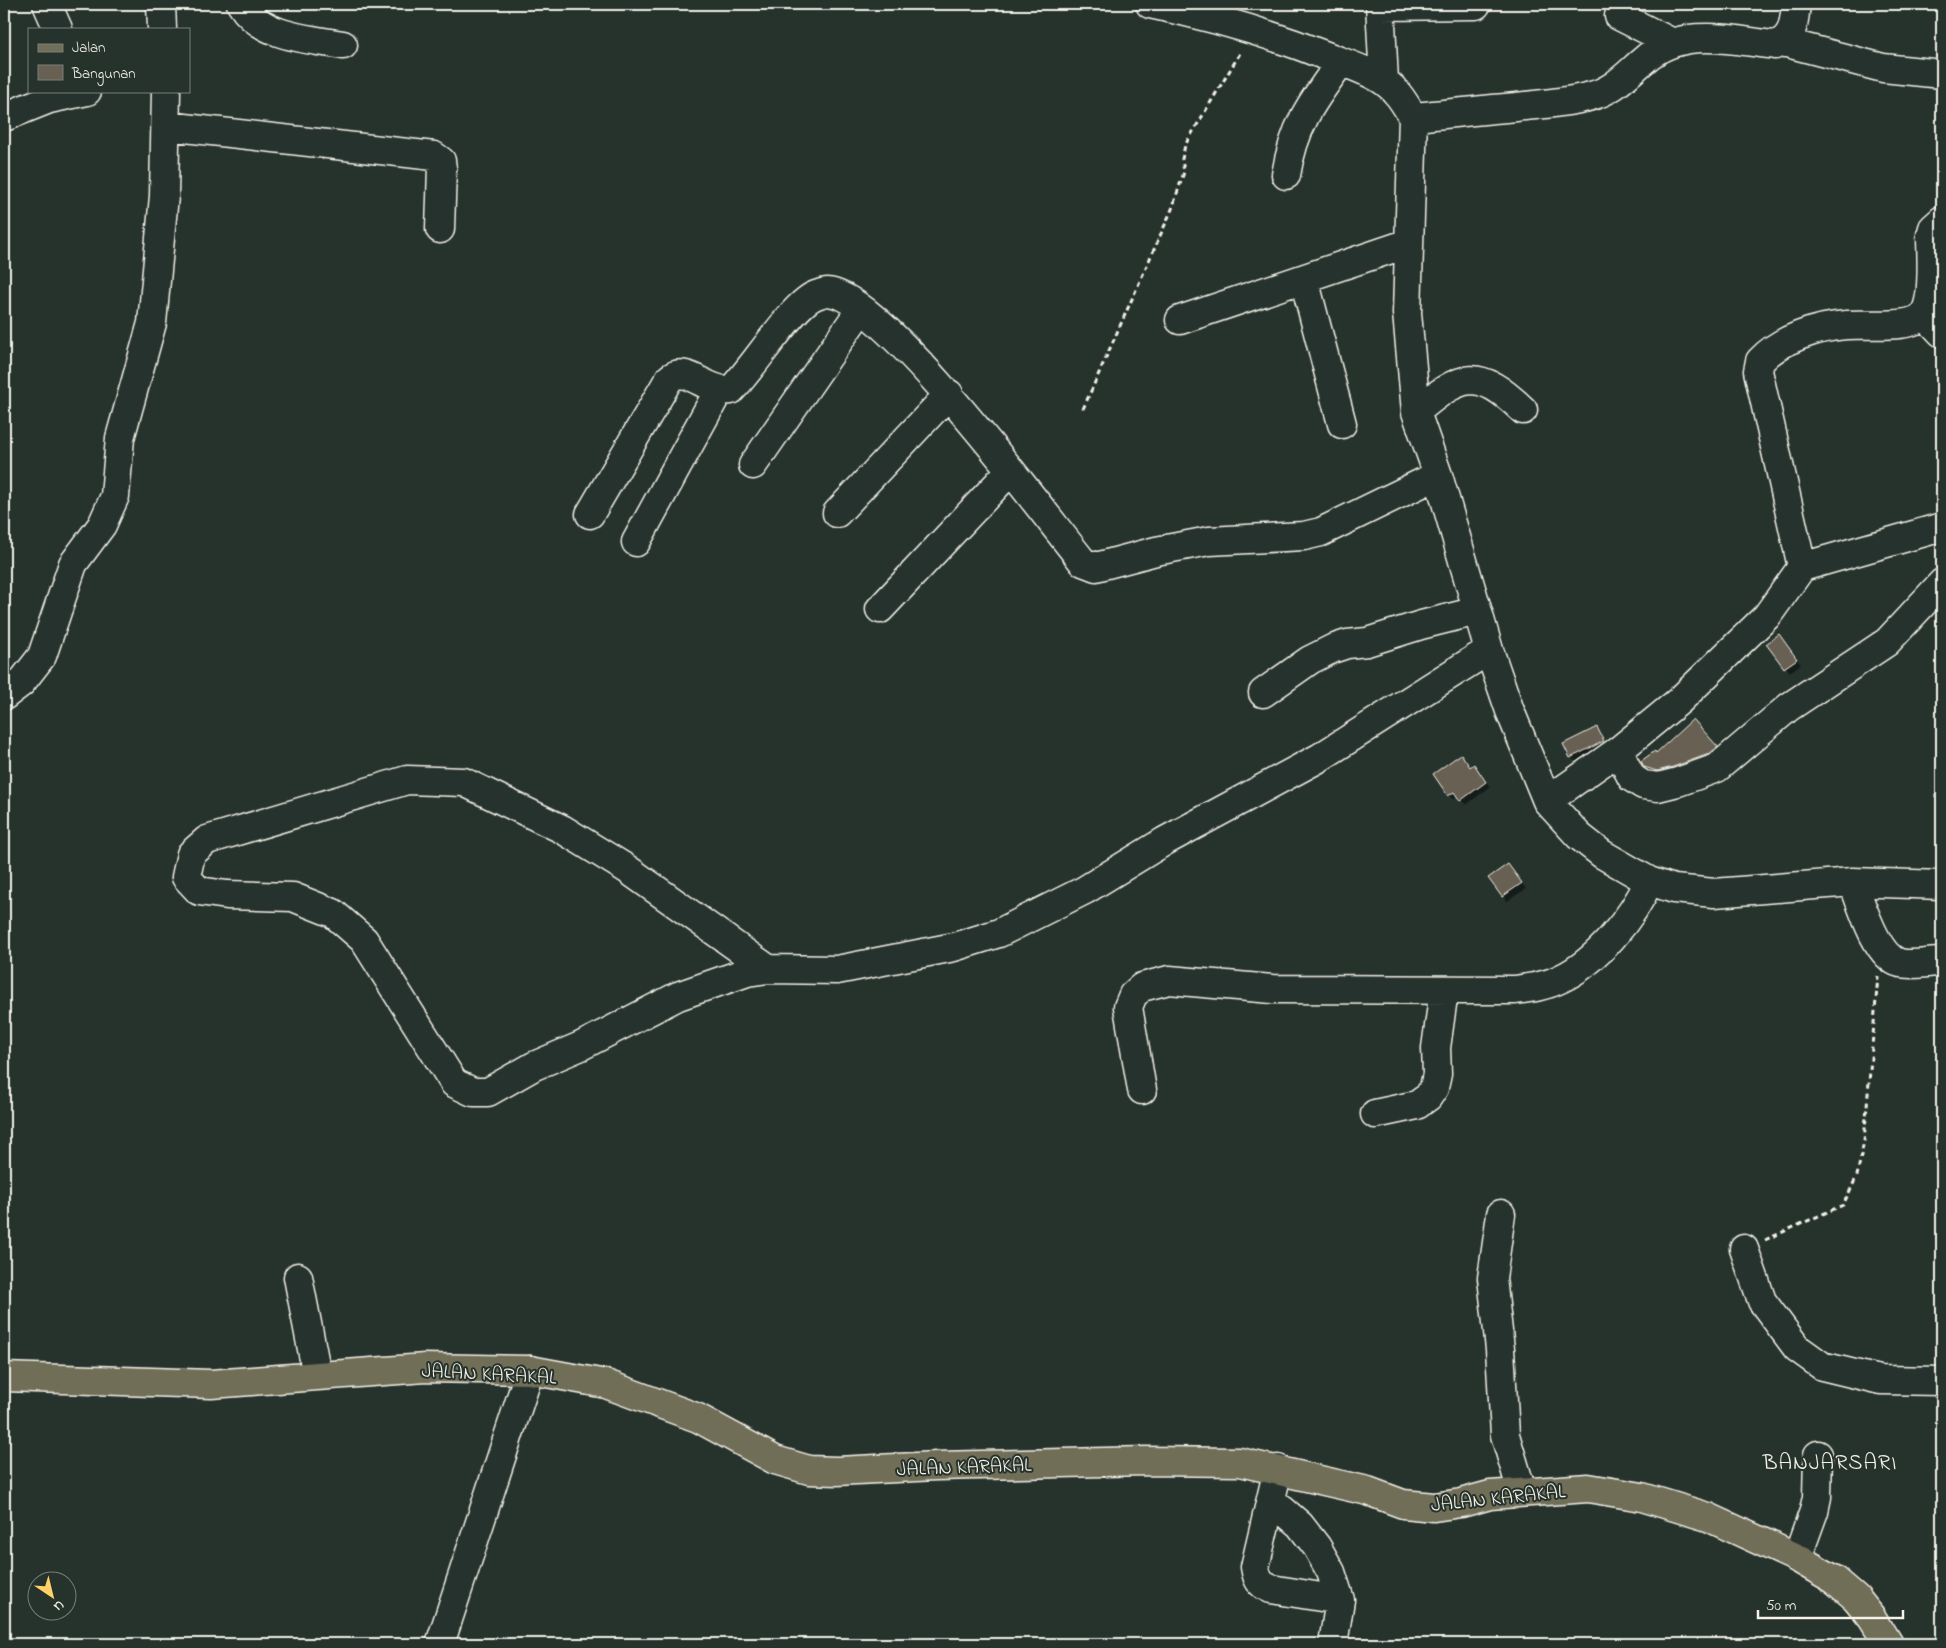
<svg xmlns="http://www.w3.org/2000/svg" width="1946" height="1648" viewBox="0 0 1946 1648" font-family="'Indie Flower',sans-serif">
	<rect width="100%" height="100%" fill="#26332d"/>
	<filter id="ink" filterUnits="userSpaceOnUse"><feTurbulence type="fractalNoise" baseFrequency=".02" numOctaves="2"/><feDisplacementMap in="SourceGraphic" scale="10" xChannelSelector="R" yChannelSelector="G"/><feConvolveMatrix kernelMatrix="1 2 1 2 8 2 1 2 1" color-interpolation-filters="sRGB"/></filter>
	<g filter="url(#ink)">
		<!-- shadow -->
		<path fill="#0007" d="M1783,641l18,23 -11,8 -22,-28z
			M1697,726l24,26 -7,7 -60,15 -11,-12z
			M1597,728l11,18 -32,16 -5,-5z
			M1461,755l10,13 7,3 12,16 -24,18 -8,-9 -5,3 -4,-4z
			M1508,866l18,23 -19,12 -17,-23z"/>
		<!-- building -->
		<path fill="#686052" stroke="#f4f1e8" d="M1779,634l18,25 -13,9 -18,-24z
			M1693,719l25,28 -9,7 -36,13 -16,4 -13,-4 -3,-6 14,-10 1,2z
			M1597,727l7,14 -34,17 -7,-14z
			M1461,754l9,13 4,-3 12,18 -26,19 -6,-9 -6,4 -15,-22z
			M1508,864l14,19 -20,14 -14,-19z"/>
		<g fill="none" stroke-linecap="round" stroke-linejoin="round">
			<!-- minor casing -->
			<g stroke="#f4f1e8" stroke-width="31">
				<path id="minor" d="M47,4l11,25
					M161,4l1,25
					M241,4c20,33 68,35 102,41
					M1150,4c64,13 119,29 179,53 18,7 41,14 56,25 13,9 20,22 28,35l-6,196 9,99 22,63 51,175 21,61 37,90 32,35 23,18 47,27 25,8 40,4 139,-11 89,3
					M1380,4l4,77
					M1380,6l96,-1
					M1619,16l52,26
					M1783,42l100,26 59,6
					M4,117l45,-18 38,-8
					M1413,117c34,-3 68,-7 103,-10 25,-3 51,-4 75,-11 23,-6 35,-21 53,-36 37,-34 86,-20 131,-15 19,-7 19,-23 21,-41
					M167,126l267,30 7,5 1,7 -2,61
					M1286,175c8,-50 26,-73 55,-113
					M1304,279l38,145
					M1924,314l18,19
					M1180,320l229,-77
					M1416,412c46,-39 62,-45 107,-2
					M753,465l108,-156
					M837,513l112,-119
					M590,514l79,-135c18,-16 38,15 62,11 22,-21 62,-87 85,-95 3,-1 8,-3 11,-3 54,1 217,222 256,270l13,5 60,-16 53,-10 95,-5 17,-4 117,-57
					M636,542l83,-152
					M1802,567l-44,-196 2,-10c20,-22 57,-34 86,-36 19,-2 66,5 78,-11 11,-16 7,-59 7,-79l2,-7 9,-8
					M880,609l130,-138
					M1263,693l47,-33 22,-11 15,-5 20,-2 54,-17 56,-14
					M4,696l17,-13 21,-27 31,-92 29,-39 13,-29 5,-58 32,-115 12,-127 2,-105
					M1618,751l14,27 11,7 15,2 20,-5 39,-14 72,-61 98,-65 55,-59
					M1547,801l71,-50 61,-50 88,-85 35,-49 140,-40
					M1853,882c8,21 23,75 47,81 12,3 29,-1 42,-1
					M768,969l-141,-100 -65,-40 -98,-47 -57,-2 -200,60 -16,14 -5,23 13,14 28,4 66,2 40,16 31,27 90,143 19,9h15l46,-26 47,-20 97,-50 69,-24 21,-3 69,1 117,-23 45,-14 86,-43 80,-49 154,-83 170,-108
					M1142,1090l-14,-83 5,-12 9,-8 27,-7 103,9 243,1c15,-2 31,-4 45,-11 37,-17 73,-62 89,-98
					M1375,1114l42,-9 11,-8 6,-9 3,-14 -1,-26 8,-58
					M1501,1214l-9,64 8,71 5,86 17,57
					M1744,1249l18,52 35,47 25,18 58,14 62,1
					M298,1277l19,98
					M1278,1469l-23,98c2,12 4,17 16,22l69,11
					M1271,1500l29,25 17,22 14,25 9,28 -7,44
					M1797,1558l17,-47 3,-14 1,-42
					M440,1644l90,-274"/>
			</g>
			<!-- major casing -->
			<g stroke="#f4f1e8" stroke-width="31">
				<path id="major" d="M4,1377l207,7 214,-16 105,2 76,14 92,34 77,42 34,10 28,1 99,-5 210,-5 94,1 128,29 35,13 31,3 27,-4 29,-8 98,-7 54,9 66,20 89,41 38,22 21,18 16,20 16,26"/>
			</g>
			<!-- path -->
			<path stroke="#f4f1e8" stroke-width="3" stroke-dasharray="5 4" stroke-linecap="butt" d="M1083,409l89,-200 12,-37 -2,-13 3,-14 57,-95
				M1765,1240l78,-35 14,-29 7,-35 14,-165"/>
			<!-- minor -->
			<use href="#minor" stroke="#26332d" stroke-width="28"/>
			<!-- major -->
			<use href="#major" stroke="#716e59" stroke-width="28"/>
		</g>
	</g>
	<g text-anchor="middle" stroke-width="4" stroke-linejoin="round" paint-order="stroke">
		<!-- street labels -->
		<g font-size="20" fill="#f4f1e8" stroke="#26332d">
			<text transform="translate(489 1373) rotate(3)" y="7">JALAN KARAKAL</text>
			<text transform="translate(964 1466) rotate(-2)" y="7">JALAN KARAKAL</text>
			<text transform="translate(1498 1497) rotate(-6)" y="7">JALAN KARAKAL</text>
		</g>
		<!-- quarter labels -->
		<g font-size="22" letter-spacing="1" fill="#f4f1e8" stroke="#26332d">
			<text x="1830" y="1469">BANJARSARI</text>
		</g>
	</g>
	<!-- margin -->
	<rect width="1946" height="1648" fill="none" stroke="#26332d" stroke-width="20"/>
	<rect x="10" y="10" width="1926" height="1628" fill="none" stroke="#f4f1e8" stroke-width="2" filter="url(#ink)"/>
	<!-- legend -->
	<rect x="28" y="28" width="162" height="65" fill="#26332d" stroke="#787f78"/>
	<rect x="38" y="44" width="25" height="8" fill="#716e59" stroke="#787f78"/>
	<text x="72" y="52" font-size="15" fill="#f4f1e8">Jalan</text>
	<rect x="38" y="65" width="25" height="15" fill="#686052" stroke="#787f78"/>
	<text x="72" y="78" font-size="15" fill="#f4f1e8">Bangunan</text>
	<!-- north arrow -->
	<g transform="translate(52 1596) rotate(145)"><circle r="24" fill="#26332d" stroke="#787f78"/>
	<path d="M0-4L9 19L0 12L-9 19Z" fill="#ffd166"/>
	<text y="-8" font-size="14" font-weight="bold" text-anchor="middle" fill="#f4f1e8">U</text>
	</g>
	<!-- scale -->
	<path d="M1758 1610v8h145v-8" fill="none" stroke="#f4f1e8" stroke-width="2.5"/>
	<text x="1766" y="1610" font-size="15" fill="#f4f1e8" stroke="#26332d" stroke-width="4" paint-order="stroke">50 m</text>
</svg>
